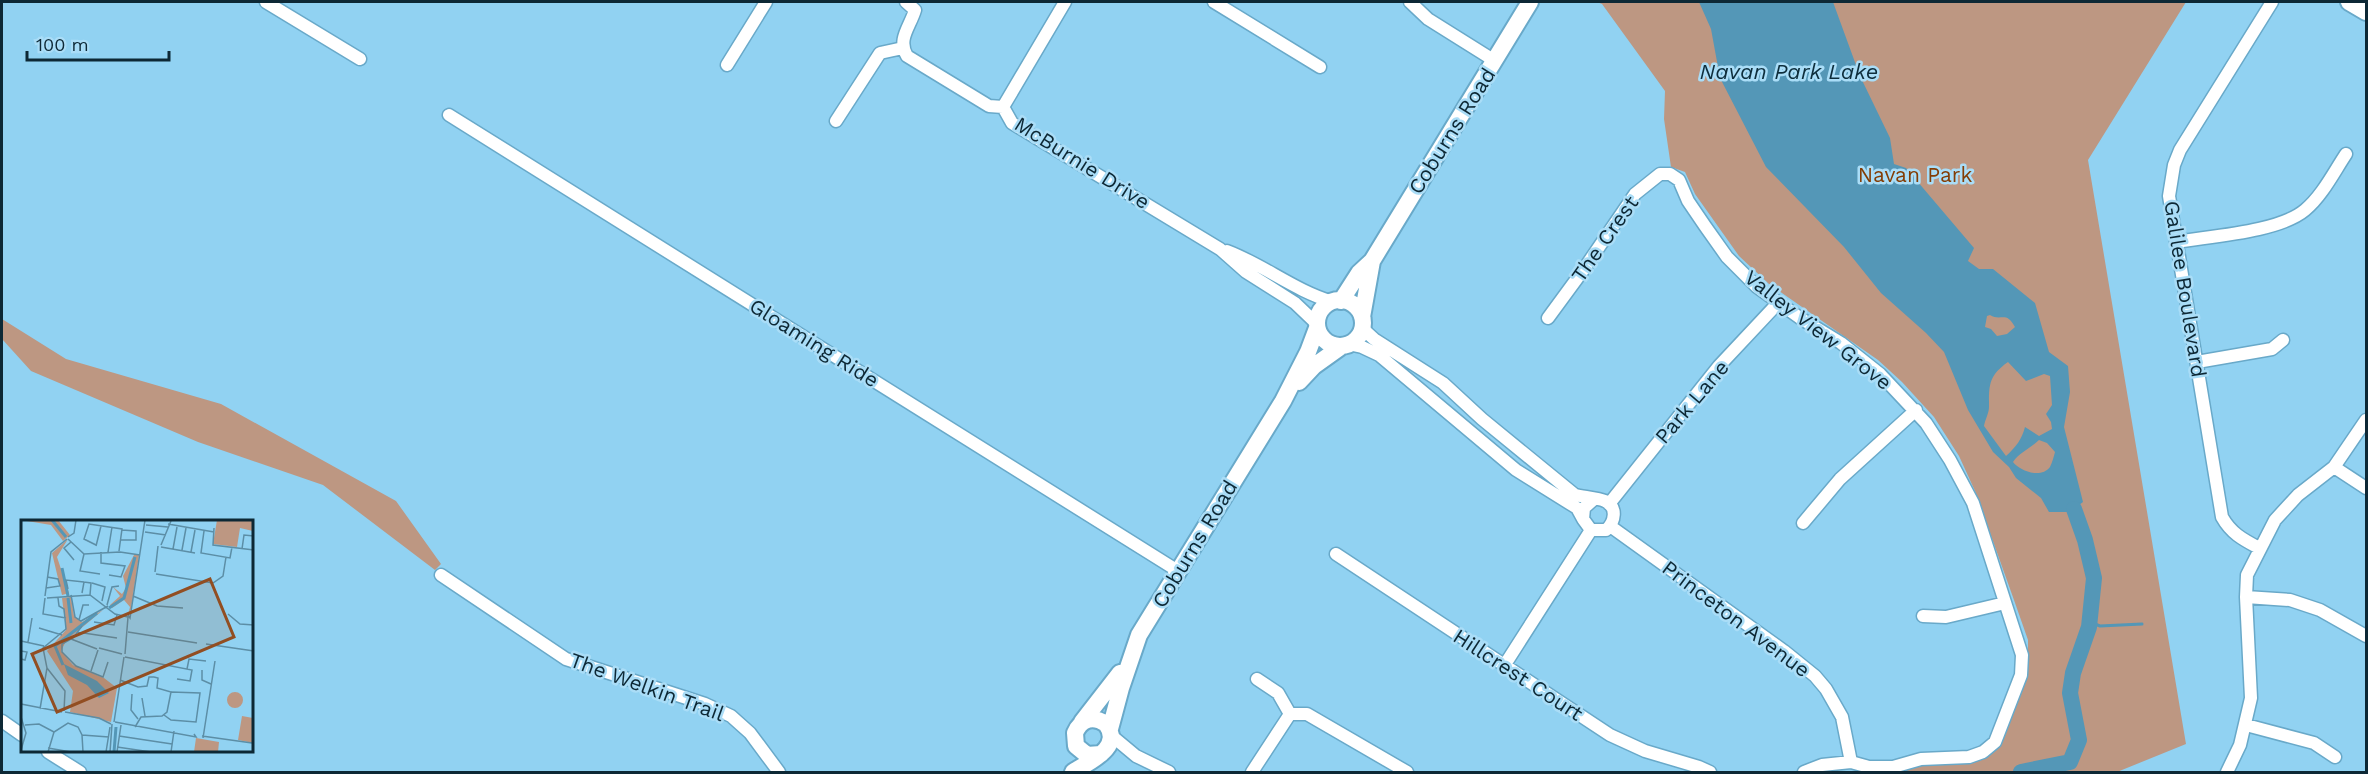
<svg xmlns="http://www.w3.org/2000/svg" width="2368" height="774" viewBox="0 0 2368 774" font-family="'Work Sans',sans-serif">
	<rect width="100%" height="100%" fill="#91d2f2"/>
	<!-- green -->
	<path fill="#bd9782" d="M1597,2h589l-98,158 98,584 -69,28h-225l29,-7 58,-4 11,-6 11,-10 27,-76v-29l-14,-40 -39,-109 -16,-35 -25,-39 -32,-35 -24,-22 -109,-76 -30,-28 -44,-62 -10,-22 -14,-5 -7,-48 1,-28 -63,-87z
		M2,319l64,40 155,45 175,97 45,63 -6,6 -112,-85 -125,-43 -167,-71 -29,-32z"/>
	<!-- water -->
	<path fill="#5497b7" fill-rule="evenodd" d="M1699,2h134l27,74 30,62 4,26 12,4 68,80 -6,13 11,8h14l42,34 14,49 19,14 2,26 -6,35 19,75 -13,10h-21l-8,-14 -25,-20 -7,-11 -16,-15 -25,-42 -24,-58 -18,-19 -45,-40 -37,-46 -78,-80 -46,-89 -9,-49zM1990,315c11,7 16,-5 25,12l-8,7 -10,2 -6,-7 -6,-2 2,-11zM2008,362l18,19 18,-7 6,2 2,29 -6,9 5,8 1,7 -13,7 -14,-9c-3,12 -9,20 -19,29l-22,-30c1,-6 5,-13 5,-19 0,-21 -1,-31 19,-45zM2039,440l8,3 8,9c-1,4 -3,11 -5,15 -9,12 -30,4 -37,-5 7,-10 18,-14 26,-22z"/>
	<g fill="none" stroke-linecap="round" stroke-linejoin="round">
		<!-- stream -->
		<path stroke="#5497b7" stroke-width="3" d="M2090,622l10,4 42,-2"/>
		<!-- river -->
		<path stroke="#5497b7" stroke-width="16" d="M2021,772l49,-10 9,-22 -9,-47 3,-20 16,-46 5,-49 -9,-38 -11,-31"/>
		<!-- street casing -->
		<g stroke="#69a9c9" stroke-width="15">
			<path id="street" d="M266,2l94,57
				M906,2l9,8c-5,17 -18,29 -8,46l82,50 14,1
				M1214,2l106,65
				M1410,2l18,17 67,42
				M727,65l39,-63
				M1003,107l9,16 208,126 26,23 49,31 22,21
				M1003,107l62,-105
				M449,115l729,456
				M836,121l44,-68 23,-5
				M2176,242c35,-6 103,-10 129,-32 17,-14 29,-38 41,-56
				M1227,251c37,14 68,40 106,51
				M1548,318l36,-49 51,-75 25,-20h10l9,6 9,21 17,25 22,31 30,30 43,31 41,25 39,31 46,49 24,37 23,43 49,152 -1,20 -26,67 -12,10 -14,5 -48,2 -28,8h-24l-18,-5 -29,3 -18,7
				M1362,328l12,11 69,44 39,36 93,76c9,2 23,3 30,6 13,6 10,21 1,29h-15l-8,-11 1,-11 9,-8
				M1348,344l14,3 17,8 137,115 61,38 6,11
				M2197,362l75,-13 11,-9
				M2334,467l32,21
				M1609,504l110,-138 59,-63
				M1803,523l37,-44 76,-69
				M1610,526l174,125 31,25 11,13 16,28 9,45
				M2259,548c-17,-9 -28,-15 -37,-31l-53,-321 5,-31 6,-15 92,-148
				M1336,554l274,181 35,16 54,16 11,5
				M441,575l125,84 139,45 26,12 19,17 29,39
				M2246,597l44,3 30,10 46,26
				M1923,616l23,1 59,-14
				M1504,666l87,-136
				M1257,679l21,14 12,21
				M2,721l20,14
				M2246,725l68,18 21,14
				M1112,736l24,20 33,16
				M48,752l32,20
				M1252,772l38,-58h17l100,58
				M2227,772l13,-27 11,-47 -5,-101 1,-22 28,-55 23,-25 36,-28 32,-47"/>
		</g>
		<!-- secondary casing -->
		<g stroke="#69a9c9" stroke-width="20">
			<path id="secondary" d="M2349,2l17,10
				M1317 323a23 23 0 1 1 46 0a23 23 0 1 1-46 0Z
				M1341,301l18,-28 13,-12 158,-259
				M1362,317l10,-56
				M1299,382l15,-16 28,-20
				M1082,722l38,-49
				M1110,729l11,-41 18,-53 144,-234 25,-49 9,-24
				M1073,772c17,-11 50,-24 33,-48 -13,-9 -25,-5 -31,9l1,13 11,9 14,-1"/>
		</g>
		<!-- street -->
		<use href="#street" stroke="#fff" stroke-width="12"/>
		<!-- secondary -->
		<use href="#secondary" stroke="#fff" stroke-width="16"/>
	</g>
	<g text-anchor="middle" stroke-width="5" stroke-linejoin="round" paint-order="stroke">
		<!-- street labels -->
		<g font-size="21" fill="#0d2835" stroke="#aaddf7">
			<text transform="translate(1452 131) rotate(-58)" y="7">Coburns Road</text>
			<text transform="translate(1082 163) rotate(32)" y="7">McBurnie Drive</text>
			<text transform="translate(1605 239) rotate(-55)" y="7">The Crest</text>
			<text transform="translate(2185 289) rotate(81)" y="7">Galilee Boulevard</text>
			<text transform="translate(1818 330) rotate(38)" y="7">Valley View Grove</text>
			<text transform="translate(814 343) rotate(32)" y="7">Gloaming Ride</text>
			<text transform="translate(1692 402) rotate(-50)" y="7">Park Lane</text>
			<text transform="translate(1195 544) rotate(-59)" y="7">Coburns Road</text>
			<text transform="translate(1736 619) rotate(37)" y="7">Princeton Avenue</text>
			<text transform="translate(1518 675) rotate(33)" y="7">Hillcrest Court</text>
			<text transform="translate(647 687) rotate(20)" y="7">The Welkin Trail</text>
		</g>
		<!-- park labels -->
		<g font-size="21" fill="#833d05" stroke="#aaddf7">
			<text x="1915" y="182">Navan Park</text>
		</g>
		<!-- water labels -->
		<g font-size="22" font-style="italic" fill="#0e2e3c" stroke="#aaddf7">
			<text x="1789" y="79">Navan Park Lake</text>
		</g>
	</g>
	<!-- overview -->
	<g transform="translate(21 520)">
		<rect width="232" height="232" fill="#91d2f2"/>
		<path d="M0,0h37l12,15 -7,6 -12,-16zM196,0h36v11l-13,-3 -3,19 -24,-3zM47,19l-11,18 12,36 -7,2 -10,-42zM113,35h5l-8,54 -3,6 2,-8 -6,-7 -12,8 -2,-3 10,-9 -7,-9 9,7 4,-6 -3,-12zM50,77l3,19 8,6 21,-12 -37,31 -5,10 12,14 31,13 13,10 -6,34 -41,-10 3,-21 -26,-40 19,-21 -4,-32zM206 180a8 8 0 1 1 16 0a8 8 0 1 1-16 0ZM221,196l11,2v25l-15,-3zM175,218l23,4 -1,10h-24z" fill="#bd9782"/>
		<path d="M43,144l33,17 12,12 -10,5 -12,-13 -19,-10z" fill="#5497b7"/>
		<path fill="none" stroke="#5497b7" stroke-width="3" d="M31,0l14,17M41,48l6,28M47,78l3,25M88,88l15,-10 11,-41M42,145l-8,-19 42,-33M93,232l2,-25"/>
		<path fill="none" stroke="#5c8ea6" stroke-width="1.5" d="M147,4l46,8M125,5l22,2M193,8l-1,17 41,5M183,11l-3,22 29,5 2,-11M124,12l21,3M47,17l6,-4 2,-13M47,19l16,15 36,-2M100,20h15v-9l-14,-1M50,22l-7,6 10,12M75,25l-12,-6 5,-15 33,5 -3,22M140,25l10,-24M75,26l5,-20M140,27l34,6M152,29l4,-22M221,29l2,-14 10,1M161,30l4,-22M80,32v11l24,3 -4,11 -12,-2M87,32l4,-25M99,32l20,3M170,32l4,-22M63,34l-4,17 20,3M134,52l3,-26M135,54l57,9 10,-7 3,-19M71,63l13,4 -3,14M25,68l14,-2 -2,-7 -11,-2M47,69l-2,-9 18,2M61,73l2,-11 7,1 -1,12M50,75l4,22 6,4 27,-15M24,76l6,-44 16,-13M112,76l24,10 26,2M24,78l-2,16 23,4M26,78l43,-3 25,19 13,3M86,85l5,-18 7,-1M207,94l12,10 14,1M107,95l2,3 15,-98M58,100l4,-15h6M73,102l20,3 3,-10M61,106l-9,12 -11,6v8l14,14 27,11 5,-15M18,108l23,7M56,112l40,6M107,112l69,11M50,119l26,10M0,121l23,5M7,122l4,-24M185,124l48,7M78,128l23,6M0,131l6,1 -2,8 -4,-1M104,134l3,-37M104,137l67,13 -2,11 -13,-2M26,148l18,23 -1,20M166,149l2,-10 17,2M181,150v10l9,4M70,151l7,-21M99,160l18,7 9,-1 2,-9h5M111,174l-1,16 7,9M121,178l3,18M0,184l41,8M19,189l7,-41 -4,-20 23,-19 -2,-20 -5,-3 -1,-8M44,192l34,6 12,6M143,195l7,5 25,2 4,-29 -29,-1M0,197l5,16 -5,17M93,202l10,-65M94,202l81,15 -2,-3M4,205l14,-1 15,8M114,207l6,-10 21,-1 5,-4 4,-20 -14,-4 1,-10 -4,-1M61,215l27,2M98,216l53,8M181,216l50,7M182,218l12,-77M96,227l34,5M27,228l23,4M27,232l6,-20 14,-9 10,4 4,8 1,17M85,232l4,-25M89,232l2,-28M96,232l4,-27M150,232l3,-21"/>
		<path fill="#924e22" fill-opacity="0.15" stroke="#924e22" stroke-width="3" d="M189,59l24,58 -177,75 -25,-58z"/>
		<rect width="232" height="232" fill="none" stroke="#0d2835" stroke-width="3"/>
	</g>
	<!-- border -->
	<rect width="2368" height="774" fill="none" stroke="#0d2835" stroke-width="6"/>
	<!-- scale -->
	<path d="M27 51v9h142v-9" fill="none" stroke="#0d2835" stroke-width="3"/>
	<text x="36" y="51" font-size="18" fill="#0d2835" stroke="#aaddf7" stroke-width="4.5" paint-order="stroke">100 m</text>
</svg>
